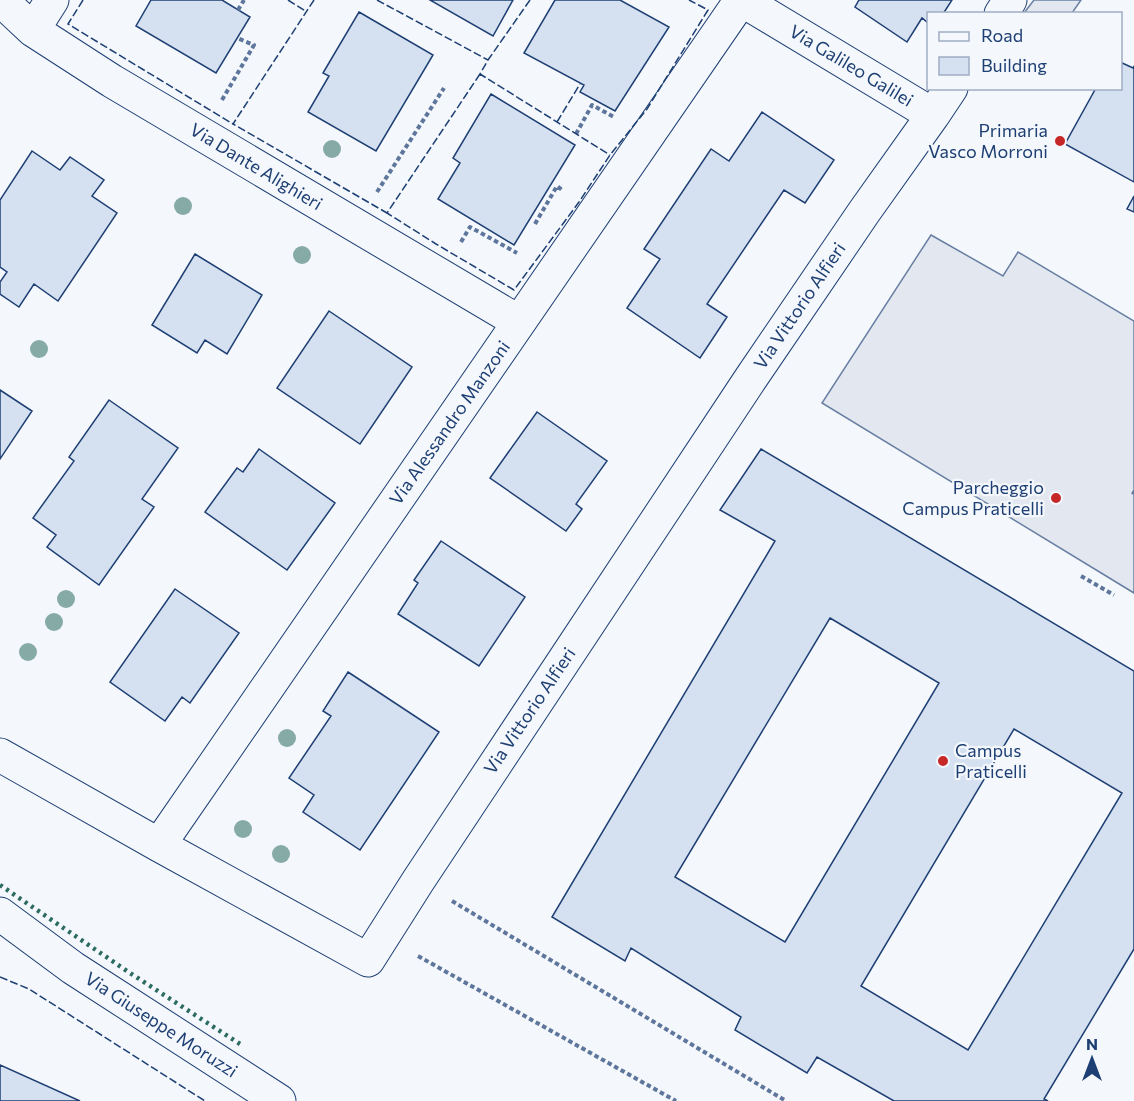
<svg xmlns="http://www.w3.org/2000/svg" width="1134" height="1101" viewBox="0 0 1134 1101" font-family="Commissioner,sans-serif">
	<rect width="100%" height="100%" fill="#f4f7fb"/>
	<!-- parking -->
	<path fill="#e3e8f0" stroke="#687fa3" stroke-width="1.5" d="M1034,0h47l-9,13h-48z
		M931,235l72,41 15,-24 116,69v272l-312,-190z"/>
	<!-- building -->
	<path fill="#d5e0f0" stroke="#1d3f73" stroke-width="1.5" fill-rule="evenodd" d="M151,0h71l28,17 -34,56 -80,-47z
		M430,0h83l-20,36z
		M555,0h65l49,27 -54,84 -35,-19 4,-7 -60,-32z
		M859,0h93l-9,14h-15v9l-6,-5 -15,24 -52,-35z
		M359,12l74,43 -57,96 -68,-39 21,-36 -6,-3z
		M1120,62l13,6 1,-2v116l-69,-38 31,-56h24z
		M491,94l84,51 -61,100 -76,-46 22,-36 -7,-5z
		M762,112l72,48 -29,43 -21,-13 -77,114 20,13 -27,41 -73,-50 33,-49 -16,-10 67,-100 18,12z
		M32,151l28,19 10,-13 34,23 -12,16 25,17 -59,88 -24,-17 -15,23 -19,-13v-12l7,-10 -7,-5v-67z
		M1134,196v16l-7,-3z
		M195,254l67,41 -35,59 -22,-14 -8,13 -45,-28z
		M329,311l83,56 -52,77 -83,-56z
		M0,390l32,21 -32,48z
		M109,400l69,48 -36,51 12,8 -55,78 -52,-38 9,-12 -23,-17 41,-57 -5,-4z
		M537,412l70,49 -31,43 6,5 -16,22 -76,-53z
		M259,449l76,54 -48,67 -82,-58 32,-44 6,4z
		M761,449l373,222v278l-90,150 4,2h-154l-77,-44 -10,16 -72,-43 6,-13 -110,-69 -6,13 -73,-44 223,-376 -55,-31zM830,618l109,65 -154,259 -110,-65zM1014,729l108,64 -154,257 -107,-64z
		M441,541l84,56 -46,69 -81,-52 20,-31 -4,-3z
		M175,589l64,44 -49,70 -8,-6 -17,24 -55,-39z
		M348,672l91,60 -79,118 -57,-38 11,-17 -25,-17 42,-62 -8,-5z
		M0,1065l80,36h-80z"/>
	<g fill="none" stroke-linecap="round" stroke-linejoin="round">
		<!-- minor casing -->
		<g stroke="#1d3f73" stroke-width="35">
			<path id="minor" d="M1,0l32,30 79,51 407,241
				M742,0l191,115 18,-27
				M1001,14l9,-14
				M33,30l19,-30
				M0,755l159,90 209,115 50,-79 333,-503 113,-166 69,-97
				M159,845l582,-845"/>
		</g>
		<!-- secondary casing -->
		<g stroke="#1d3f73" stroke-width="35">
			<path id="secondary" d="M0,914l73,54 206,133"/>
		</g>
		<!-- path -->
		<path stroke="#5e769c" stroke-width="4" stroke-dasharray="4.5 3" stroke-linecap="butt" d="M238,10l6,-10
			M222,100l32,-55 -17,-7
			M576,134l16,-29 22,12
			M377,192l67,-104
			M535,224l22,-38 5,4
			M461,242l9,-15 47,26
			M1132,492l2,1
			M1081,576l33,19
			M452,901l334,200
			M418,956l258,145"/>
		<!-- minor -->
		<use href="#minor" stroke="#f4f7fb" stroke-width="33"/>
		<!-- secondary -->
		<use href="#secondary" stroke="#f4f7fb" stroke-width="33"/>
		<!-- hedge -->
		<path stroke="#2c6c60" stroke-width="4.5" stroke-dasharray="3 4.5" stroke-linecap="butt" d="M0,885l130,88 110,71"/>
		<!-- fence -->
		<path stroke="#1d3f73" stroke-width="1.5" stroke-dasharray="8 3" stroke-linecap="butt" d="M83,0l-15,24 165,100
			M288,0l19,12
			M314,0l-81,124 154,89
			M377,0l111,60
			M530,0l-42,60 -8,14 130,81
			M480,74l-93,139 49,31 78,46 65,-88 31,-47 37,-46 61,-99 -19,-10
			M557,122l23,-38
			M0,977l29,12 176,112"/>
	</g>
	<!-- trees -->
	<g fill="#86aba6">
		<circle cx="332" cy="149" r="9"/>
		<circle cx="183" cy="206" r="9"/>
		<circle cx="302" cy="255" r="9"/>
		<circle cx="39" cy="349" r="9"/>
		<circle cx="66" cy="599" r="9"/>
		<circle cx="54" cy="622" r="9"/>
		<circle cx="28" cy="652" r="9"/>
		<circle cx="287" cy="738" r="9"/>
		<circle cx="243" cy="829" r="9"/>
		<circle cx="281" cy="854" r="9"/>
	</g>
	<!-- markers -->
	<g fill="#c62828" stroke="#f4f7fb" stroke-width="2">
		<circle cx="1060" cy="141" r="6"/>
		<circle cx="1056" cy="498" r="6"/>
		<circle cx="943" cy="761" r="6"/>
	</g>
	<g text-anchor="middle" stroke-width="4.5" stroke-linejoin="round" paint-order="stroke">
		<!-- street labels -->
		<g font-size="18" fill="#1d3f73" stroke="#f4f7fb">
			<text transform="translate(851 66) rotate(31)" y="6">Via Galileo Galilei</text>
			<text transform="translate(256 167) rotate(31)" y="6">Via Dante Alighieri</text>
			<text transform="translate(800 306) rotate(-56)" y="6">Via Vittorio Alfieri</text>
			<text transform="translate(450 423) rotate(-55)" y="6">Via Alessandro Manzoni</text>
			<text transform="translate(530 711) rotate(-56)" y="6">Via Vittorio Alfieri</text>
			<text transform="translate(161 1025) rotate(33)" y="6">Via Giuseppe Moruzzi</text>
		</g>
		<!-- poi labels -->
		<g font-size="18" fill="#1d3f73" stroke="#f4f7fb" text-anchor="end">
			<text x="1048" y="137">Primaria<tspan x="1048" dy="21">Vasco Morroni</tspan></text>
			<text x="1044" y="494">Parcheggio<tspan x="1044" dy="21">Campus Praticelli</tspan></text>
			<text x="955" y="757" text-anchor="start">Campus<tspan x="955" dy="21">Praticelli</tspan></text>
		</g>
	</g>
	<!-- legend -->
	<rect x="927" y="12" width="195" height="78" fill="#f4f7fb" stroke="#9eadc5" stroke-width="1.5"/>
	<rect x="939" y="32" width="30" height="9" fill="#f4f7fb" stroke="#9eadc5" stroke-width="1.5"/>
	<text x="981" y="42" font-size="18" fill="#1d3f73">Road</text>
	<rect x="939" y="57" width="30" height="18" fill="#d5e0f0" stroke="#9eadc5" stroke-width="1.5"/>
	<text x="981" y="72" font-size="18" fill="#1d3f73">Building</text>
	<!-- north arrow -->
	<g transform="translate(1092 1059)" stroke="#f4f7fb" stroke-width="4.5" paint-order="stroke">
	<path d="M0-4.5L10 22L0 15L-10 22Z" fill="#1d3f73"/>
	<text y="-9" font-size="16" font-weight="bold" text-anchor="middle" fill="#1d3f73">N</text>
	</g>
</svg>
